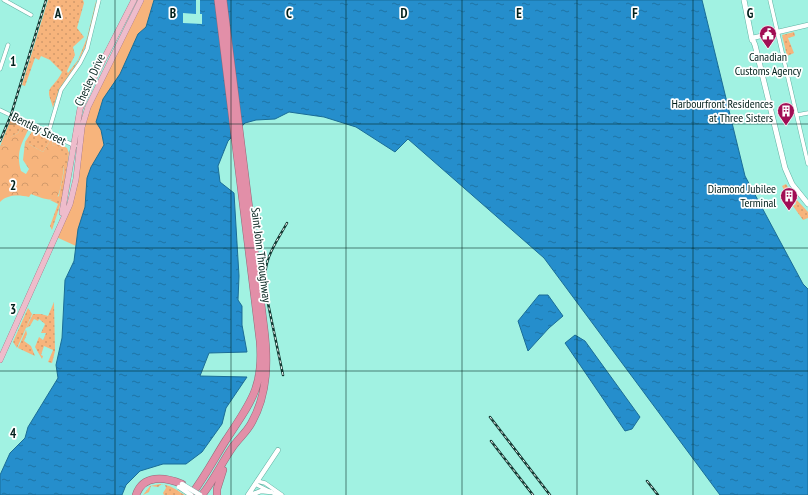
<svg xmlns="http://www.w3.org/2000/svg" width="808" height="495" viewBox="0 0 808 495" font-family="'PT Sans Narrow',sans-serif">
	<defs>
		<pattern id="grass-dots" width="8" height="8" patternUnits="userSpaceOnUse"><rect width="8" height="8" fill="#f7b47c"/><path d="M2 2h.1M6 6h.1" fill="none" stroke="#d29a6b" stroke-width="1.8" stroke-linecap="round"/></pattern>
		<pattern id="forest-crowns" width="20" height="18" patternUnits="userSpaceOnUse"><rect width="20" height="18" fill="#f7b47c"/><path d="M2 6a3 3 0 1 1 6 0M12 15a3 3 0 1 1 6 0" fill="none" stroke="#d29a6b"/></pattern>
		<pattern id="water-ripples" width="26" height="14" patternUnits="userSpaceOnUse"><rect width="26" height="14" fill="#258ecc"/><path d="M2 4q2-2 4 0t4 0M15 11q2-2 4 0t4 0" fill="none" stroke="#1e74a5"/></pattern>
	</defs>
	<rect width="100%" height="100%" fill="#a1f2e2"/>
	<!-- grass -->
	<path fill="url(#grass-dots)" d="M48,0h35l1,3 -7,25 7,9 -11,10 2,8 -8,16 1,2 10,-13 9,-22 9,-37c0,19 -8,44 -18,60 -10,18 -19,26 -25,47 -2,-10 -8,-16 0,-23 3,-4 7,-8 9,-13l-12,-12 -9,-4 -2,4 -4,-2 -10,28 -3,-1z
		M794,32l1,4 -7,2 6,15 -7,3 -5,-21z
		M11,119l11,6 -4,8 -13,7v5l-5,1z
		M33,130l18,9 -8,13 -18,-10z
		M53,140l14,8 2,5 -6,43 -11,34 -2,-4 8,-22 -8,-4 9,-4c3,-20 11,-33 -3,-50l-4,-1z
		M786,184l9,14 13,14v6l-5,2 -10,-14 3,-2 -1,-3 -4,2 -9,-17z
		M54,302l1,49 -3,12 -4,-1 5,-12 -9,-4 -3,9 2,1 -1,3 -7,-12 4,-10 4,3 3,-7h-5l4,-9 -6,-5 -1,2 -4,-2 -4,7 -4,2 7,-14h8l7,2z
		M28,308l4,6 -15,34 -4,-6z
		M26,330l1,4 -3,7 7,5 4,10 -17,-8z
		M160,484c11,1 16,6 25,11h-21l-1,-2 3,-5 -1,-3 -3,-1 -4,3 -7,-1 -2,6 -6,3 7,-9z"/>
	<!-- forest -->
	<path fill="url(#forest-crowns)" d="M22,125l7,3c-8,17 -13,24 -8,43l5,3 3,-5 -6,-9 2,-18 18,10 8,-13 2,1 -1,5 6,1c3,4 6,9 6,14 1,6 -4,37 -8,39 -8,2 -17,-2 -25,-5l-2,3c-10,-2 -21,-3 -29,5v-56l5,-1 -1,-5 14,-7z"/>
	<!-- park -->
	<path fill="#f7b47c" d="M141,0h13l-8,27 -8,7 -18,40 -17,25 -7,23 5,8 3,15 -17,33 -2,29 -9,39 -22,-10 16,-32 15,-87z"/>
	<!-- water -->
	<path fill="url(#water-ripples)" stroke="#1a6d97" d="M154,0h548l43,176 58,108 5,5v206h-88l-176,-237 -136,-119 -13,13 -39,-25 -32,-10 -35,-5 -14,7 -19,1 -11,3 -17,18 -10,25 2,16 14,11 5,83 -1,24 4,6v19l5,27 -38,1 -9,23 47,1 -21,31 -4,16 -20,28 -16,12h-23l-23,7 -14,14 -4,10h-122v-20l10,-22 15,-15 3,-11 30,-49 -2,-13 6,-27 3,-58 9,-19 4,-32 7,-22 2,-29 4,-11 13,-22 -3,-15 -5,-8 7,-23 17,-25 18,-40 8,-7z
		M539,295h9l15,21 -14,12 -21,23 -10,-30z
		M575,335l10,6 55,76 -8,12 -7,2 -60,-88z"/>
	<!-- pier -->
	<path fill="#a1f2e2" d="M196,0h4v14h2v10l-19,-1v-10l13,1z"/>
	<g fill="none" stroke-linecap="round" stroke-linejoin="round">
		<!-- minor casing -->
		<g stroke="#60b1a2" stroke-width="4.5">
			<path id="minor" d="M4,0l27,15
				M770,0l38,164
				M0,69l8,-24
				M0,110l75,36
				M797,115l11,-2
				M48,134l13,-44 19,-27 7,-14 12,-49
				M257,481l8,2 17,12
				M255,484l22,11"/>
		</g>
		<!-- tertiary casing -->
		<g stroke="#60b1a2" stroke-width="5.5">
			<path id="tertiary" d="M752,38l56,-13
				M248,495l30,-45
				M251,495l10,-4 10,1"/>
		</g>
		<!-- secondary casing -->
		<g stroke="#60b1a2" stroke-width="6">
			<path id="secondary" d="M744,0l8,40
				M752,38l3,7 30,123 7,16 16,20"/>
		</g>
		<!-- primary casing -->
		<g stroke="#936877" stroke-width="6">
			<path id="primary" d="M62,213l18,-104 11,-25 43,-84
				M0,360l70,-156 6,-25 6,-52 6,-20 53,-107"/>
		</g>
		<!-- motorway casing -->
		<g stroke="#936877" stroke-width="8">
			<path id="motorway" d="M136,495c7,-21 29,-18 46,-11
				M191,495c13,-17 23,-36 35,-55 24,-37 38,-52 34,-99l-42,-341
				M202,495c12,-15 19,-31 30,-47 6,-9 15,-16 20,-26 16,-29 16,-62 12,-94l-41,-328
				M217,495v-6l6,-19"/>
		</g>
		<!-- minor -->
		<use href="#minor" stroke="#fff" stroke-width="3.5"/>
		<!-- tertiary -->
		<use href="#tertiary" stroke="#fff" stroke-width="4.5"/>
		<!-- secondary -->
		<use href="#secondary" stroke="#fff" stroke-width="5"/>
		<!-- primary -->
		<use href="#primary" stroke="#eebccb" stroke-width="5.5"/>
		<!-- motorway -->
		<use href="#motorway" stroke="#e28fa8" stroke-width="7"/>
		<!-- rail casing -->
		<g stroke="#133932" stroke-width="2.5">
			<path id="rail" d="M0,141l11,-26 35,-115
				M283,375l-18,-86c-2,-30 8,-41 22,-66
				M490,417l60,78
				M491,441l42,54
				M647,481l11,14"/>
		</g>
		<!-- rail -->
		<use href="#rail" stroke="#fff" stroke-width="1" stroke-dasharray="3" stroke-linecap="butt"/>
		<!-- tertiary-bridge casing -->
		<g stroke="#60b1a2" stroke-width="5.5" stroke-linecap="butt">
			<path id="tertiary-bridge" d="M182,484l18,11
				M179,487l12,8"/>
		</g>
		<!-- tertiary-bridge -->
		<use href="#tertiary-bridge" stroke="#fff" stroke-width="4.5"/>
	</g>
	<!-- grid -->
	<path fill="none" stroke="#00201b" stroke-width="1" stroke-opacity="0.55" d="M115,0v495M231,0v495M346,0v495M462,0v495M577,0v495M693,0v495M0,124h808M0,248h808M0,371h808"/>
	<!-- icons -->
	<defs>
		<g id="civic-pin" transform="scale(0.9)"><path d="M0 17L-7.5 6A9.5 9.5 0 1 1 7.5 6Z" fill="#a10e54" stroke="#fff"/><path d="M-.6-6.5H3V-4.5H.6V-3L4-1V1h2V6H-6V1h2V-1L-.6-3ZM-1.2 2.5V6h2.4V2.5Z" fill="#fff"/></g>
		<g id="building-pin" transform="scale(0.9)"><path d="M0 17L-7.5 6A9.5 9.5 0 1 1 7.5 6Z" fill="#a10e54" stroke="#fff"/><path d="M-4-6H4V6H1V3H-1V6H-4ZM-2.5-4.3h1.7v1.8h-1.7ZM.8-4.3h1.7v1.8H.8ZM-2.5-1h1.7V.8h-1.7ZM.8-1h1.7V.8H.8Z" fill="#fff"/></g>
	</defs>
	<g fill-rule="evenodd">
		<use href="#civic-pin" x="768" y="34"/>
		<use href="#building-pin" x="786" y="111"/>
		<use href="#building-pin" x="789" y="196"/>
	</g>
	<g text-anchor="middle" stroke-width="3.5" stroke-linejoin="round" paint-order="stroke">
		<!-- poi labels -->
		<g font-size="12" fill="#00201b" stroke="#fff" text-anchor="end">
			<text x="768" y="61" text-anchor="middle">Canadian<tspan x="768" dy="14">Customs Agency</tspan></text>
			<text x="773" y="108">Harbourfront Residences<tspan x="773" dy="14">at Three Sisters</tspan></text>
			<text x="776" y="193">Diamond Jubilee<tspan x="776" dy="14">Terminal</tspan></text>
		</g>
		<!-- street labels -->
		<g font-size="12" fill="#00201b" stroke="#fff">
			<text transform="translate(90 80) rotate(-65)" y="4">Chesley Drive</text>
			<text transform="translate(39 129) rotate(26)" y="4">Bentley Street</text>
			<text transform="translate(261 255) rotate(83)" y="4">Saint John Throughway</text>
		</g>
	</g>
	<g font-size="13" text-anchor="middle" font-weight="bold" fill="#00201b" stroke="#fff" stroke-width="3.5" stroke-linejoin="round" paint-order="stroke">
		<text x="58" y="18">A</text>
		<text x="173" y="18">B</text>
		<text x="289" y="18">C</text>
		<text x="404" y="18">D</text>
		<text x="519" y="18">E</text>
		<text x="635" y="18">F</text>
		<text x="750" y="18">G</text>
		<text x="13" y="66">1</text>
		<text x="13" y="190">2</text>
		<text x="13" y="314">3</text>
		<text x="13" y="438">4</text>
	</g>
</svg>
